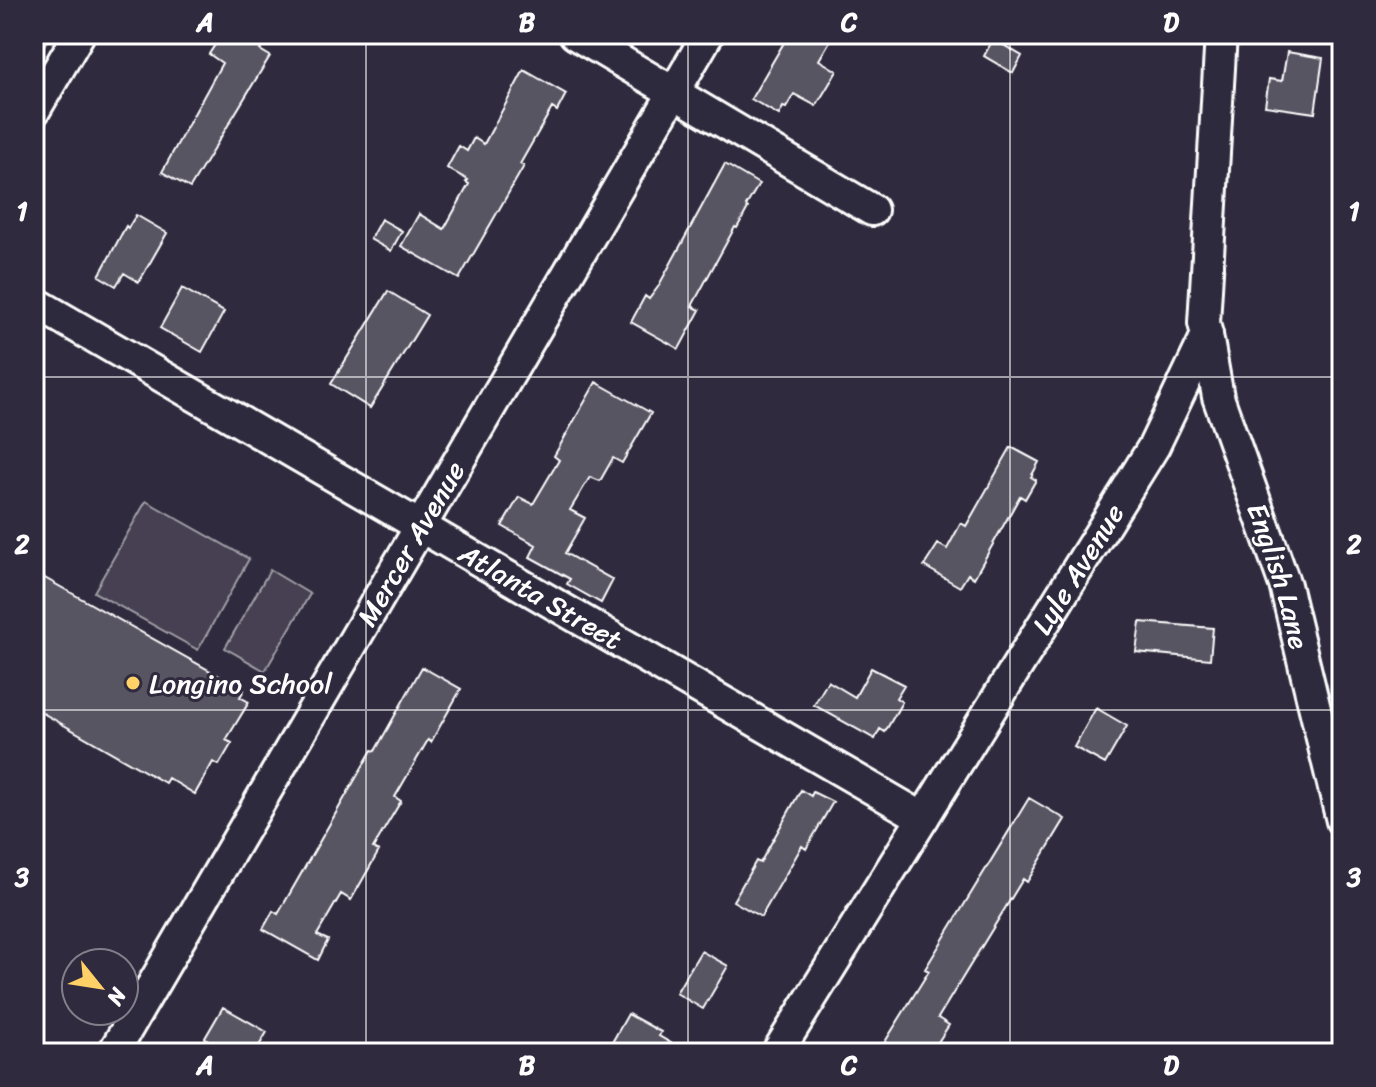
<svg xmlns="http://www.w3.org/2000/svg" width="1376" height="1087" viewBox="0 0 1376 1087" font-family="Sriracha,sans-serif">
	<rect width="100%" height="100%" fill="#2f2a3d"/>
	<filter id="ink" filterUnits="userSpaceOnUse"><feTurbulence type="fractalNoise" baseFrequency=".0125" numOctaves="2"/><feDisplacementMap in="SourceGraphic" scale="16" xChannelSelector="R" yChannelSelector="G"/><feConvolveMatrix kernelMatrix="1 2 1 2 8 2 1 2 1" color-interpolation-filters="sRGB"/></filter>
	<g filter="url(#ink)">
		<!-- green -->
		<path fill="#464152" stroke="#a2a0a8" stroke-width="2" d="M34,34h17l-17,29z
			M146,501l103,58 -51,91 -104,-58z
			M270,570l40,24 -45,77 -40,-23z"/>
		<!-- building -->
		<path fill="#595564" stroke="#fff" stroke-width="2" d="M222,34h49l-11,16 10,6 -80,132 -28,-16 60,-109 -13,-9z
			M789,34h45l-15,26 18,11 -21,35 -22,-12 -8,14 -3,-1 -4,8 -28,-16z
			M993,39l29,17 -9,17 -29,-17z
			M1287,52l36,6 -8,55 -50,-7 4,-27 13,2z
			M524,70l42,24 -9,17 -5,-3 -32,56 4,2 -65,113 -58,-33 18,-32 25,15 25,-45 -3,-2 2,-2 -21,-12 12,-22 8,5 7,-13 10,6z
			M725,164l34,20 -13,22 2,2 -11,20 -2,-1 -43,79 8,4 -21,39 -48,-27 14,-26 4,3 9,-12z
			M136,215l31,18 -28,49 -15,-9 -8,13 -17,-10 27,-50 2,2z
			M381,219l21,12 -11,20 -21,-12z
			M182,288l42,24 -22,40 -42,-24z
			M388,291l39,24 -57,93 -39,-24z
			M596,382l55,31 -29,50 -9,-5 -13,23 -10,-4 -20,33 15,8 -20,35 48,27 -12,23 -34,-19 3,-5 -40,-22 6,-12 -34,-19 17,-29 14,7 26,-44 -5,-4z
			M1011,447l28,15 -8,15 5,3 -11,19 -5,-3 -46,82 -6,-4 -8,13 -36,-21 14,-22 9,5 14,-26 5,3z
			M34,572l210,118 -4,7 9,5 -23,38 6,3 -13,22 -6,-3 -18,32 -27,-16 -3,5 -131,-75z
			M1140,622l73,6 -3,31 -74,-7z
			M422,667l39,22 -30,53 -3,-2 -33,57 6,4 -28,47 6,3 -28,49 -10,-6 -24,41 11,5 -10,20 -55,-31 10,-18 5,3 94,-164 3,1z
			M871,668l33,17 -8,13 6,4 -17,30 -5,-3 -5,10 -61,-34 14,-24 27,16z
			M1096,708l31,18 -22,38 -31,-17z
			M801,790l10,6 2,-4 20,10 -27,47 -4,-3 -41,71 -28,-16 23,-40 4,2z
			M1029,798l36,21 -38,63 -4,-3 -85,139 11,7 -18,28h-53l51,-82 -4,-2z
			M701,951l27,15 -25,43 -27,-16z
			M223,1007l44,25 -12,21h-48l6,-10 -8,-5z
			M628,1014l33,18 -2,4 29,17h-67l-11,-7z"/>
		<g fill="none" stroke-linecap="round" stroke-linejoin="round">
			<!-- minor casing -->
			<g stroke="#fff" stroke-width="36">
				<g id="minor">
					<path d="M575,34l297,176"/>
					<path d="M34,111l45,-77"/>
					<path id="s1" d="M34,302l889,516"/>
					<path id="s2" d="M1207,335l11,62 67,188 57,236"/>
					<path id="s3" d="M113,1053l595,-1019"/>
					<path id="s4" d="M777,1053l377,-607 53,-111 -3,-12 17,-289"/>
				</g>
			</g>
			<!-- minor -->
			<use href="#minor" stroke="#2f2a3d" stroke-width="30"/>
		</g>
	</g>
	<!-- grid -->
	<path fill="none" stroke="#fff" stroke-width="2" stroke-opacity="0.55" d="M366,34v1019M688,34v1019M1010,34v1019M34,377h1308M34,710h1308"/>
	<!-- markers -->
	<circle fill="#ffd166" stroke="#2f2a3d" stroke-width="3" cx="133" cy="683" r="8"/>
	<g text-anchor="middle" stroke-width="6" stroke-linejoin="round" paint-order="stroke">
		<!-- street labels -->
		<g font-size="28" fill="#fff" stroke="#2f2a3d">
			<text dy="10" stroke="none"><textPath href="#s3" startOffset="590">Mercer Avenue</textPath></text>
			<text dy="10" stroke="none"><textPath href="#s4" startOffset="570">Lyle Avenue</textPath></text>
			<text dy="10" stroke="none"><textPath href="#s2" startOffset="252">English Lane</textPath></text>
			<text dy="10" stroke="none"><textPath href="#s1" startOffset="586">Atlanta Street</textPath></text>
		</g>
		<!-- poi labels -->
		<g font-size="28" fill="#fff" stroke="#2f2a3d" text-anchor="start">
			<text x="149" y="693">Longino School</text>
		</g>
	</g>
	<!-- margin -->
	<rect width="1376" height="1087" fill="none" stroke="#2f2a3d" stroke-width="88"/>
	<!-- north arrow -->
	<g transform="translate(100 987) rotate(120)"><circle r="38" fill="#2f2a3d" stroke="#827f8b" stroke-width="2"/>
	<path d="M0-6L14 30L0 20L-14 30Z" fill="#ffd166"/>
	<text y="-12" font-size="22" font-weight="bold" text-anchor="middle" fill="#ffffff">N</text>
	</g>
	<rect x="44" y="44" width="1288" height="999" fill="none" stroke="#fff" stroke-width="3"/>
	<g font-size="26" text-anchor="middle" font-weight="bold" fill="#fff">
		<text x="205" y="31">A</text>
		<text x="527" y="31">B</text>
		<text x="849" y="31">C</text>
		<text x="1171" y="31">D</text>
		<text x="22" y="220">1</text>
		<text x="1354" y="220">1</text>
		<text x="22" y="553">2</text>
		<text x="1354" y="553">2</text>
		<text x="22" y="886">3</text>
		<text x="1354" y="886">3</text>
		<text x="205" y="1074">A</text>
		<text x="527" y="1074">B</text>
		<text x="849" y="1074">C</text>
		<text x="1171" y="1074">D</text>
	</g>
</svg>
